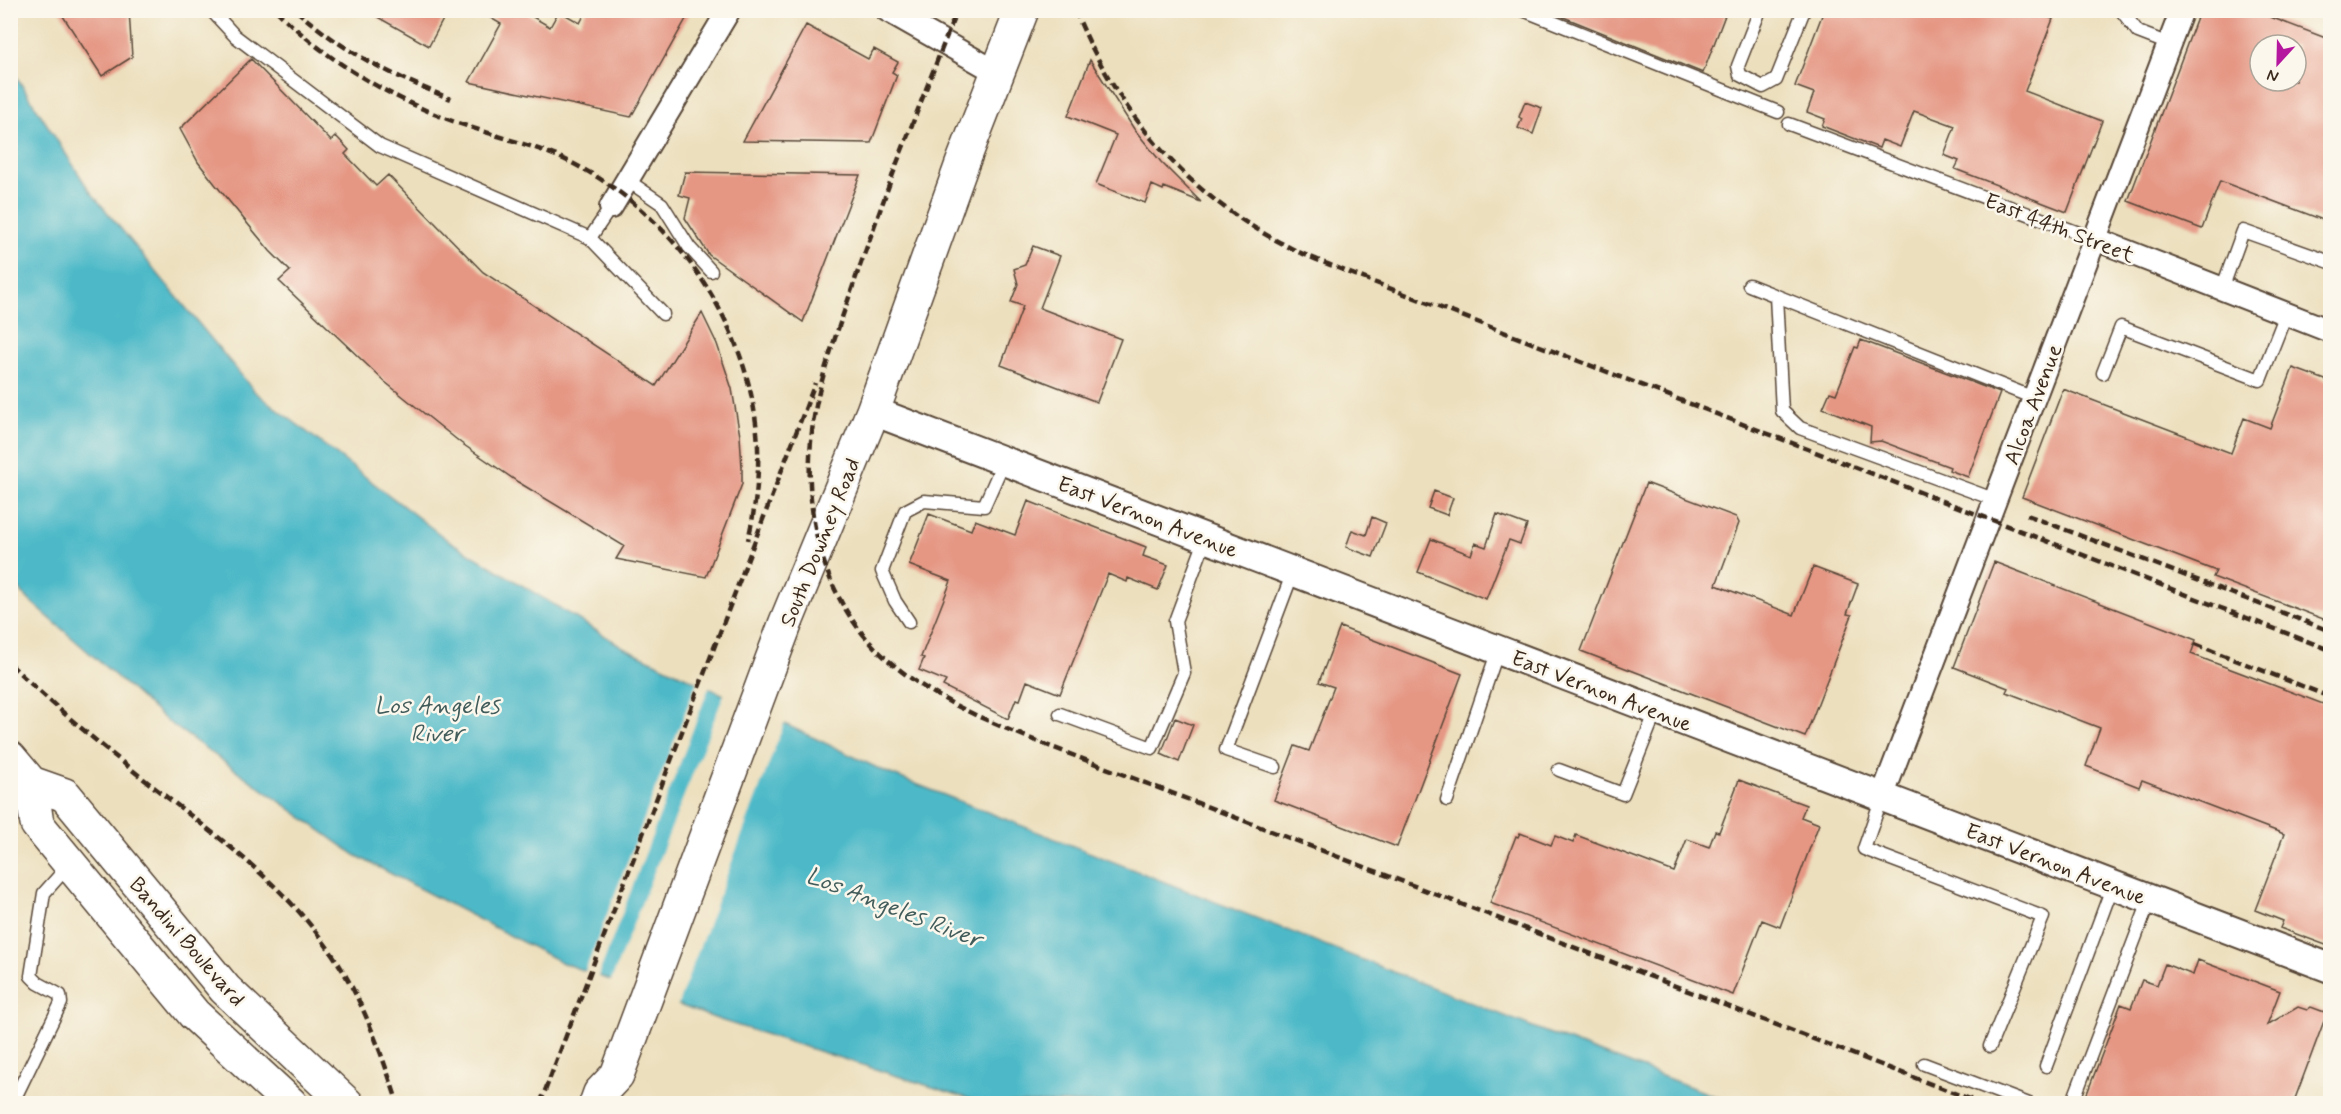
<svg xmlns="http://www.w3.org/2000/svg" width="2341" height="1114" viewBox="0 0 2341 1114" font-family="Mynerve,sans-serif">
	<rect width="100%" height="100%" fill="#fbf7ec"/>
	<filter id="ink" filterUnits="userSpaceOnUse"><feTurbulence type="fractalNoise" baseFrequency=".0167" numOctaves="2"/><feDisplacementMap in="SourceGraphic" scale="12" xChannelSelector="R" yChannelSelector="G"/><feConvolveMatrix kernelMatrix="1 2 1 2 8 2 1 2 1" color-interpolation-filters="sRGB"/></filter>
	<filter id="wash" filterUnits="userSpaceOnUse"><feTurbulence type="fractalNoise" baseFrequency=".008" numOctaves="4" result="noise"/><feDisplacementMap in="SourceGraphic" scale="24" xChannelSelector="R" yChannelSelector="G"/><feGaussianBlur stdDeviation="1.35" result="paint"/><feColorMatrix in="noise" values="0 0 0 0 0 0 0 0 0 0 0 0 0 0 0 0 0 1.4 0 .05"/><feComposite in="paint" operator="in"/></filter>
	<g filter="url(#wash)">
		<rect width="100%" height="100%" fill="#ecdfbd"/>
		<!-- water -->
		<path fill="#4db9c8" stroke="#447273" stroke-width="1.5" d="M10,67l79,123 166,202 191,147 177,108 265,126 660,260 185,70h-750l-263,-83 -157,-57 -208,-108 -188,-134 -138,-121 -18,-21z"/>
		<!-- pier -->
		<path fill="#ecdfbd" d="M698,679l12,6 -113,294 -13,-5z
			M725,692l60,29 -108,286 -67,-24z"/>
		<g id="blocks">
			<!-- building -->
			<path fill="#e59784" fill-rule="evenodd" d="M59,10h70l3,47 -30,19z
				M365,10h83l-19,36z
				M477,10h44l29,17 9,-16 21,12 7,-13h104l-60,107 -162,-35 32,-58z
				M1546,10h181l-24,63z
				M1824,10h205l24,9 -28,72 77,30 -35,91 -112,-43 4,-8 -15,-6 11,-29 -41,-15 -14,36 -18,-7 -3,8 -57,-22 3,-7 -18,-7 7,-19 -19,-7z
				M2200,10h52l79,30v183l-111,-42 -18,48 -74,-28zM2260,45h36v36h-36z
				M806,25l62,34 6,-10 24,13 -6,10 5,3 -26,68 -128,-2z
				M251,59l80,82 5,-5 13,14 -4,4 31,32 12,-11 95,97 173,114 46,-73 15,31 15,45 8,47 2,32v16l-36,93 -90,-18 8,-13 -106,-64 -57,-39 -76,-61 -106,-101 11,-10 -20,-20 -55,-67 -17,-22 -18,-33z
				M1090,60l44,69 27,33 40,40 -37,-15 -1,3 -11,-5 -7,18 -49,-19 20,-49 -48,-19z
				M1525,102l17,6 -9,26 -15,-6 4,-9 -3,-2z
				M685,172l175,3 -57,147 -94,-67 -24,-37 5,-20 -11,-3z
				M1033,246l27,10 -20,52 81,31 -24,63 -96,-37 22,-59 -12,-4 7,-18 -4,-15 11,-4z
				M1861,340l139,53 -32,84 -19,-7 1,-3 -69,-26 -11,1 1,-15 -48,-19 7,-16 6,2 19,-47 3,1z
				M2293,368l38,14v240l-118,-45 3,-6 -194,-74 41,-108 168,64 13,-35 26,10z
				M1646,483l90,34 3,6 -23,62 78,30 19,-48 45,17 -11,30 5,1 -47,122 -224,-86z
				M1434,491l19,7 -6,17 -19,-7z
				M1028,501l118,46 -3,9 25,9 -10,25 -30,-12 -1,4 -19,-8 -48,120 -33,-13 -7,19 -4,-1 -8,20 -65,-33 3,-5 -27,-11 5,-12 -3,-1 30,-76 -42,-16 20,-51 42,16 4,-10 40,15z
				M1497,514l30,11 -7,19 -11,-4 -23,59 -68,-27 13,-33 40,16 4,-12 11,4z
				M1372,517l14,6 -13,34 -27,-10 6,-17 14,5z
				M1994,562l202,78 -5,14 140,53v240l-51,-19 3,-7 -28,-11 29,-76 -142,-54 -3,7 -53,-21 14,-38 -94,-36 2,-4 -54,-21z
				M1340,627l122,47 -65,173 -123,-47 21,-54 14,5 25,-64 -15,-5z
				M1175,718l18,7 -14,37 -18,-8z
				M1739,780l67,25 -5,12 18,7 -39,103 -18,-7 -29,75 -243,-92 26,-67 2,1 2,-4 31,12 4,-9 18,7 3,-8 98,37 13,-33 22,8 6,-16 4,1z
				M2198,960l82,31 -13,34 31,-18 9,3 4,-3 16,6 -34,91h-210l38,-100 10,4 11,-28 15,5 8,-21 28,11z"/>
		</g>
	</g>
	<g filter="url(#ink)">
		<use href="#blocks" fill-opacity="0" stroke="#564536" stroke-width="1.5"/>
		<g fill="none" stroke-linecap="round" stroke-linejoin="round">
			<!-- service casing -->
			<g stroke="#564536" stroke-width="15">
				<path id="service" d="M211,10l24,26 145,110 210,92 21,-31
					M1523,10l255,102
					M1760,10l-22,56 2,9 23,12 13,-7 28,-70
					M2121,10l17,22 31,12
					M1789,124l306,115
					M627,180l35,24 27,43 22,24
					M590,238l73,76
					M1749,285l285,113
					M2222,289l21,-58 87,31
					M1776,296l6,115 18,17 196,72
					M2103,373l18,-46 139,53 26,-66
					M909,622l-14,-21 -13,-30 23,-60 19,-10 60,5 20,-45
					M1060,714l92,34 32,-75 -9,-52 31,-83
					M1275,767l-49,-17 67,-178
					M1559,770l64,24 33,-83
					M1882,797l-18,52 179,68 -53,129
					M1447,800l51,-150
					M1924,1064l105,40
					M2046,1066l67,-181
					M12,1104l49,-101 -1,-8 -22,-12 -7,-7 13,-83 25,-28
					M2072,1104l78,-205"/>
			</g>
			<!-- minor casing -->
			<g stroke="#564536" stroke-width="26">
				<path id="minor" d="M887,10l111,63
					M611,207l118,-197
					M2095,239l235,92
					M1882,797l300,-787"/>
			</g>
			<!-- tertiary casing -->
			<g stroke="#564536" stroke-width="32">
				<path id="tertiary" d="M873,411l1457,557"/>
			</g>
			<!-- secondary casing -->
			<g stroke="#564536" stroke-width="36">
				<path id="secondary" d="M10,758l21,25 6,41 157,190 97,90
					M31,783l34,12 160,194 122,115
					M596,1104l4,-11 17,-18 169,-453 87,-211 89,-247 60,-154"/>
			</g>
			<!-- service -->
			<use href="#service" stroke="#fff" stroke-width="12"/>
			<!-- minor -->
			<use href="#minor" stroke="#fff" stroke-width="22"/>
			<!-- tertiary -->
			<use href="#tertiary" stroke="#fff" stroke-width="28"/>
			<!-- secondary -->
			<use href="#secondary" stroke="#fff" stroke-width="33"/>
			<!-- rail -->
			<path stroke="#3b2a1e" stroke-width="4.5" stroke-dasharray="9 4.5" stroke-linecap="butt" d="M276,10c47,48 109,85 171,109 37,14 76,23 112,38 105,46 183,153 197,266 5,39 1,79 -8,117
				M296,10c48,43 96,65 155,89
				M1075,10c42,103 113,186 212,236 20,11 42,18 63,27l980,377
				M858,271c-13,39 -28,78 -38,117 -24,95 -8,207 69,273 46,40 105,63 160,85l934,358
				M855,280l42,-117 60,-153
				M2027,515l303,116
				M2195,644l135,53
				M10,664c46,44 95,85 145,124 59,46 122,91 167,152 37,48 57,106 76,164
				M540,1104l275,-721"/>
		</g>
	</g>
	<g text-anchor="middle" stroke-width="5" stroke-linejoin="round" paint-order="stroke">
		<!-- street labels -->
		<g font-size="22" fill="#3b2a1e" stroke="#fbf7ec">
			<text transform="translate(2060 227) rotate(21)" y="8">East 44th Street</text>
			<text transform="translate(2032 404) rotate(-69)" y="8">Alcoa Avenue</text>
			<text transform="translate(1148 516) rotate(21)" y="8">East Vernon Avenue</text>
			<text transform="translate(819 542) rotate(-68)" y="8">South Downey Road</text>
			<text transform="translate(1602 690) rotate(21)" y="8">East Vernon Avenue</text>
			<text transform="translate(2056 863) rotate(21)" y="8">East Vernon Avenue</text>
			<text transform="translate(188 941) rotate(49)" y="8">Bandini Boulevard</text>
		</g>
		<!-- water labels -->
		<g font-size="24" font-style="italic" fill="#415c5a" stroke="#fbf7ec">
			<text x="437" y="713">Los Angeles<tspan x="437" dy="28">River</tspan></text>
			<text transform="translate(894 907) rotate(21)" y="8">Los Angeles River</text>
		</g>
	</g>
	<!-- margin -->
	<rect width="2341" height="1114" fill="none" stroke="#fbf7ec" stroke-width="36"/>
	<!-- north arrow -->
	<g transform="translate(2278 63) rotate(202)"><circle r="28" fill="#fbf7ec" stroke="#aea59a" stroke-width="1.5"/>
	<path d="M0-4.5L10 22L0 15L-10 22Z" fill="#b5179e"/>
	<text y="-9" font-size="16" font-weight="bold" text-anchor="middle" fill="#3b2a1e">N</text>
	</g>
</svg>
